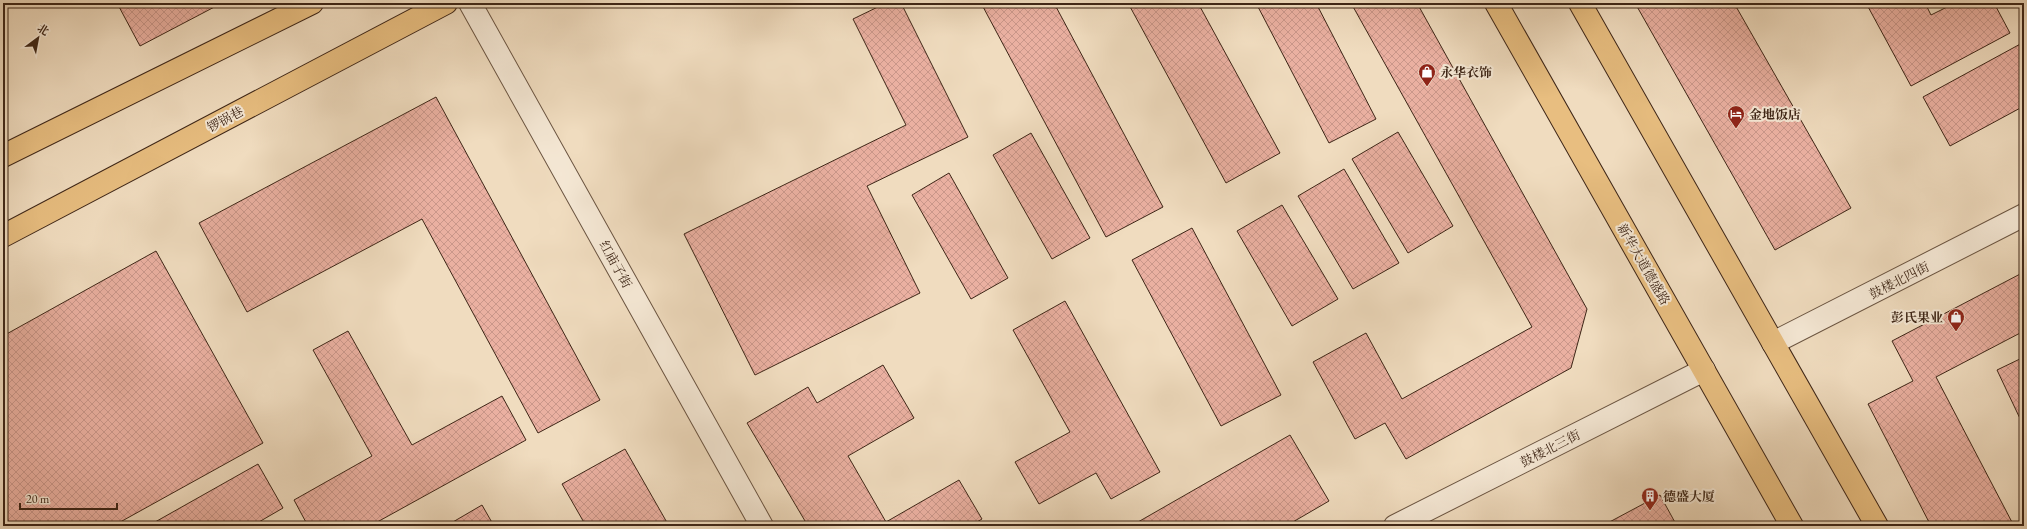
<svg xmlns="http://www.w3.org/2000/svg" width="2027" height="529" viewBox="0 0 2027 529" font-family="'EB Garamond','Noto Serif SC',serif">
	<defs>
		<pattern id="building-cross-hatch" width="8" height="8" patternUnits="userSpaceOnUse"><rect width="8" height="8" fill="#eab0a1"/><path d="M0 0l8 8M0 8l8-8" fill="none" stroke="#ca978a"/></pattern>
	</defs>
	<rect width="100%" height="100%" fill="#f0dcbf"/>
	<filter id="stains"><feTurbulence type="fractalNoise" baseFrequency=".005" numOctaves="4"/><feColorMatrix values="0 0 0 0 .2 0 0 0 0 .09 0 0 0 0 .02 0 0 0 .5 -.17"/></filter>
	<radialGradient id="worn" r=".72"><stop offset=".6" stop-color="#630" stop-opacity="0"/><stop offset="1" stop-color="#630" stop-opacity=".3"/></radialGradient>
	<!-- building -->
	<path fill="url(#building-cross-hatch)" stroke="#3e2617" d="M117,3h105l-82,43z
		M886,3h15l67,134 -101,49 53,107 -165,82 -71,-141 222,-109 -53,-106z
		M981,3h73l109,204 -57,30z
		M1128,3h70l82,150 -54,30z
		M1256,3h60l60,116 -47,24z
		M1351,3h66l170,306 -16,59 -165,91 -21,-36 -30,16 -42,-77 53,-29 36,66 130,-72z
		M1635,3h99l117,205 -76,42z
		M1866,3h59l6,12 24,-12h39l16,30 -99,53z
		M2024,42v64l-74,40 -27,-49z
		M436,97l164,303 -62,33 -116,-214 -175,93 -48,-89z
		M1398,132l55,94 -45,27 -56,-94z
		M1031,133l59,105 -38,21 -59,-104z
		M1344,169l55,94 -46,26 -55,-93z
		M949,173l59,105 -37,21 -59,-104z
		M1282,205l56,94 -46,27 -55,-95z
		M1192,228l89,167 -60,31 -89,-166z
		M156,251l107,192 -150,83h-110v-190z
		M2024,272v59l-88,46 78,149h-83l-63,-122 45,-23 -21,-40z
		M1065,301l95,171 -49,27 -15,-26 -57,31 -24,-42 55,-30 -57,-102z
		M348,331l64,114 90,-49 24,44 -156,86h-62l-14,-26 78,-44 -59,-106z
		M2024,357v70l-27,-57z
		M883,365l31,53 -66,38 38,66 73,-42 23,39 -12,7h-162l-61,-103 61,-36 9,16z
		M1290,435l39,66 -43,25h-155z
		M625,449l44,77h-83l-24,-42z
		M258,464l25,44 -31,18h-104z
		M1660,495l17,31h-75z
		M482,505l12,21h-48z"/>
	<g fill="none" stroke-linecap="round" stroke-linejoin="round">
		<!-- minor casing -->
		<g stroke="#6a5441" stroke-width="24">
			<path id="minor" d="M470,3l292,523
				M1773,343l251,-128
				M1395,526l309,-156"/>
		</g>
		<!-- major casing -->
		<g stroke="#3e2617" stroke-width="24">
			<path id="major" d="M1496,3l296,523
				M1580,3l297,523
				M3,156l309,-153
				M3,236l443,-233"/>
		</g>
		<!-- minor -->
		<use href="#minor" stroke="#f5e8d5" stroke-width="22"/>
		<!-- major -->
		<use href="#major" stroke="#e8be80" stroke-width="22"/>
	</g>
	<!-- icons -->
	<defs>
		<g id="shop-pin" transform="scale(0.9)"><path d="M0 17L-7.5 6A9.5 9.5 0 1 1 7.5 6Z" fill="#8f2418" stroke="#f5e8d5"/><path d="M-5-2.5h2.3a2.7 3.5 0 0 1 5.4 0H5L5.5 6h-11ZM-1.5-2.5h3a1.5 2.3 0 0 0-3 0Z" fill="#fff"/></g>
		<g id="hotel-pin" transform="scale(0.9)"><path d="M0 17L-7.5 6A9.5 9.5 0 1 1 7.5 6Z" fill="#8f2418" stroke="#f5e8d5"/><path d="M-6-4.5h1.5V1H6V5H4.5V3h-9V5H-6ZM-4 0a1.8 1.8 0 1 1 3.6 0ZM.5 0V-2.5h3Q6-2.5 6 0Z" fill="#fff"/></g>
		<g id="building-pin" transform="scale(0.9)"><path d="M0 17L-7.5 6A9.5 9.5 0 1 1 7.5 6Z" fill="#8f2418" stroke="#f5e8d5"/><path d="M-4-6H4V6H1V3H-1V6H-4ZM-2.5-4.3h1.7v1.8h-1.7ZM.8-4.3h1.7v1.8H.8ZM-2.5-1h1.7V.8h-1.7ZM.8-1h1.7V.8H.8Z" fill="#fff"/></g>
	</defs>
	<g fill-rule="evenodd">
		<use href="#shop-pin" x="1427" y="72"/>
		<use href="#hotel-pin" x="1736" y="114"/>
		<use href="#shop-pin" x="1956" y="317"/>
		<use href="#building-pin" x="1650" y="496"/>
	</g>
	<g text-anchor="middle" stroke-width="4" stroke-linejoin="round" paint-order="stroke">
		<!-- poi labels -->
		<g font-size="13" font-weight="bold" fill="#3e2617" stroke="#f5e8d5" text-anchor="start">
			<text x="1440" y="77">永华衣饰</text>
			<text x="1749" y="119">金地饭店</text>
			<text x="1943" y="322" text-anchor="end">彭氏果业</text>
			<text x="1663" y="501">德盛大厦</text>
		</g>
		<!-- street labels -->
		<g font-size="13" fill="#3e2617" stroke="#f5e8d5">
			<text transform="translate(225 119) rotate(-28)" y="5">锣锅巷</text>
			<text transform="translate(616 264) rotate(61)" y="5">红庙子街</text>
			<text transform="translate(1644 264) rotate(60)" y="5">新华大道德盛路</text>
			<text transform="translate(1899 280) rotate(-27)" y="5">鼓楼北四街</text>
			<text transform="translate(1550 448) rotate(-27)" y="5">鼓楼北三街</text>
		</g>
	</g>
	<!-- margin -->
	<rect width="2027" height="529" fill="none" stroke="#f0dcbf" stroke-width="16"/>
	<rect x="4" y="4" width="2019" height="521" fill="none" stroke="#3e2617" stroke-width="2"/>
	<rect x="8" y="8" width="2011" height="513" fill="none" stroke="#3e2617"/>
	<!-- north arrow -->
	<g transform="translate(38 38) rotate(32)" stroke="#f5e8d5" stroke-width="3" paint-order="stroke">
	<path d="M0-3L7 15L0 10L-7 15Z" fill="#3e2617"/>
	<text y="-6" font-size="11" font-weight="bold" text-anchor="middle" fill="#3e2617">北</text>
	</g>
	<!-- scale -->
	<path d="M20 503v6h97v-6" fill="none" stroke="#3e2617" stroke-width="2"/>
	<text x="26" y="503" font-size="12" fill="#3e2617" stroke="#f5e8d5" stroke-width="3" paint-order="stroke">20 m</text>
	<rect width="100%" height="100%" filter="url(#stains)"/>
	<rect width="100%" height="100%" fill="url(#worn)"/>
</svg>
